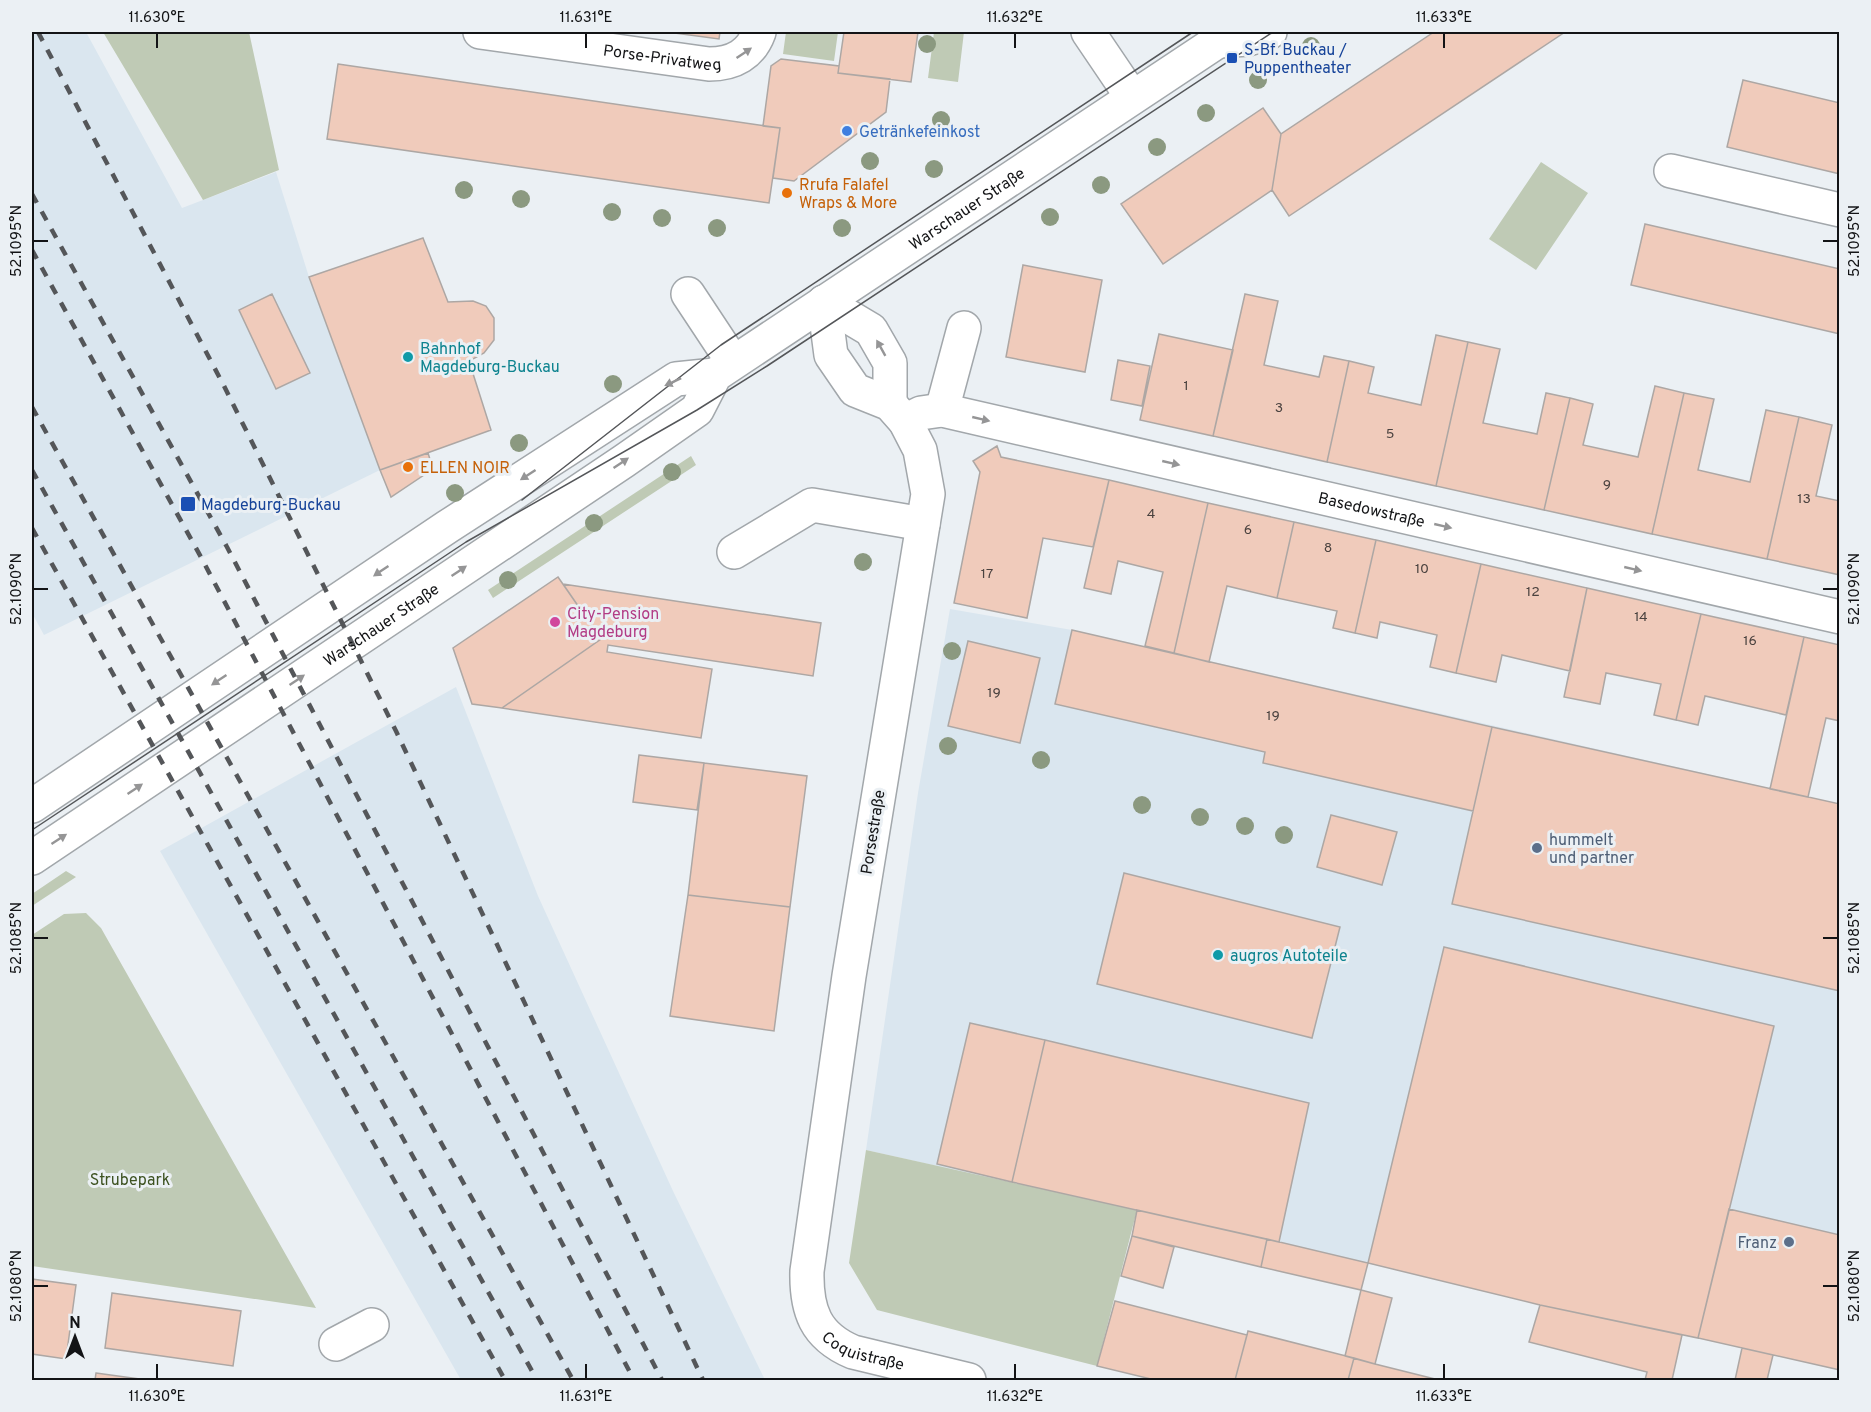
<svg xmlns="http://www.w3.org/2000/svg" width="1871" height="1412" viewBox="0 0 1871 1412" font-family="Overpass,sans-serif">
	<rect width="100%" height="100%" fill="#ebf0f4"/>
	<!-- built -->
	<path fill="#dae6ef" d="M32,32h54l96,176 94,-36 33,105 71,193 -336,165 -12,-22z
		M950,609l122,21 767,174v566l-973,-220 52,-357z
		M456,687l82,209 135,295 92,189h-304l-301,-529z"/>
	<!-- green -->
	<path fill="#bfcab5" d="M103,32h146l30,138 -76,30z
		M786,32h52l-4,29 -51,-7z
		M934,32h30l-6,50 -30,-4z
		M1541,162l47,31 -52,77 -47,-31z
		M691,456l5,9 -203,133 -5,-8z
		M66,871l10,6 -44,29v-12z
		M86,913l15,15 215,380 -284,-42v-331l32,-21z
		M866,1150l271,60 -40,156 -220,-56 -28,-47z"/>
	<!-- building -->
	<path fill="#f0cbbb" stroke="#ada7a4" stroke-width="1.5" d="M667,32h53l-1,7z
		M844,32h74l-7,50 -73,-9z
		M1434,32h131l-276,184 -17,-26 9,-56z
		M781,59l58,7 -1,7 52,6 -4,33 -92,69 -21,-3 7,-50 -17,-2 8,-60z
		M338,64l442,64 -11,75 -442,-64z
		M1743,80l97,23v71l-113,-27z
		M1263,108l18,26 -9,56 -109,74 -42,-60z
		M1645,224l195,45v65l-209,-49z
		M423,238l25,64 25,-1 13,5 8,12v22l-10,13 -15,8 22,69 -111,40 -71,-193z
		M1023,265l79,15 -17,92 -79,-15z
		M272,294l38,79 -34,16 -37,-79z
		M1245,294l33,7 -14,64 55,12 5,-21 25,5 -22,101 -114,-26z
		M1159,334l74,16 -20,86 -73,-16z
		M1436,335l32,7 -32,144 -109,-24 22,-101 25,6 -6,26 53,12z
		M1468,342l32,7 -17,74 54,11 9,-41 24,5 -26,112 -108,-24z
		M1118,360l32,6 -8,40 -31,-6z
		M1655,386l29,7 -32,141 -108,-24 26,-112 23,6 -10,41 55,12z
		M1684,393l30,6 -16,71 52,12 16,-72 33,7 -32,142 -115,-25z
		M1799,417l33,8 -16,71 24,5v74l-73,-16z
		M997,446l4,11 108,23 -16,67 -50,-9 -16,80 -73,-15 26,-131 -7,-11z
		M428,453l5,16 -42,28 -11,-27z
		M1109,480l99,23 -34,150 -29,-7 18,-74 -45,-11 -7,33 -27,-6z
		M1208,503l86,19 -17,76 -50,-12 -18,76 -35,-9z
		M1294,522l82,18 -21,93 -22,-5 4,-17 -60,-13z
		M1376,540l105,24 -25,109 -26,-6 7,-32 -57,-13 -3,16 -22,-5z
		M1481,564l106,24 -17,83 -68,-16 -6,27 -40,-9z
		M558,577l43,62 -99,69 -30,-4 -19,-56z
		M563,584l258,39 -8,53 -205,-31 -1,7 105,17 -11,69 -199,-30 99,-69z
		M1587,588l114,26 -25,106 -22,-5 7,-31 -55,-11 -6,31 -36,-7z
		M1701,614l103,23 -18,78 -81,-19 -7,29 -22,-5z
		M1072,630l420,97 -19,84 -210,-48 2,-11 -210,-48z
		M1804,637l36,8v76l-14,-3 -18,79 -38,-8z
		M968,641l72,17 -20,85 -72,-17z
		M1492,727l348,77v187l-388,-87z
		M639,755l65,8 -7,47 -64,-8z
		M704,763l103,13 -17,131 -102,-12z
		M1331,815l66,17 -15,53 -65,-18z
		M1124,873l216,54 -28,111 -215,-54z
		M688,895l102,12 -16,124 -104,-15z
		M1444,947l330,79 -76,312 -158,-33 -172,-42z
		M970,1023l75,17 -33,142 -75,-18z
		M1045,1040l264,63 -30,139 -267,-60z
		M1729,1209l111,26v135l-142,-32z
		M1137,1210l130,29 -6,28 -129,-31z
		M1132,1236l42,11 -11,41 -42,-12z
		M1267,1239l101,24 -7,27 -100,-23z
		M32,1279l44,6 -10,74 -34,-5z
		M1361,1290l31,8 -17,66 -30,-8z
		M112,1293l129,18 -8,55 -128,-18z
		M1115,1301l132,34 -12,45h-80l-58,-14z
		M1540,1305l142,30 -10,45h-27l2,-8 -118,-30z
		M1248,1331l106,27 -6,22h-113z
		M1742,1348l31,7 -6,25h-32z
		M1354,1358l21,6 64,16h-91z
		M96,1373l51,7h-52z"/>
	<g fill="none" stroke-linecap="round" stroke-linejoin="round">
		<!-- minor casing -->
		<g stroke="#a2a7ab" stroke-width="36">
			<g id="minor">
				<path id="s1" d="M480,32l229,32c25,0 42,-10 50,-32"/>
				<path d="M1088,32l44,65"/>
				<path d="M1671,171l169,39"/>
				<path d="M688,294l45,68"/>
				<path id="s2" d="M824,302l7,53 24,35 35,14 15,17 15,29 8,44 -79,482 -42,295c-1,39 8,65 46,81l116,28"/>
				<path d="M824,302l47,28 19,33v41"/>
				<path d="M942,410l22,-82"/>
				<path id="s3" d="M905,421l16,-8 21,-3 898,207"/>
				<path d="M734,552l78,-47 111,19"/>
				<path d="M336,1344l36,-19"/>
			</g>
		</g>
		<!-- major casing -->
		<g stroke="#a2a7ab" stroke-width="36">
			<g id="major">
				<path d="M1219,41l29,-2 22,-7"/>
				<path d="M32,806l415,-279 229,-148 39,-4"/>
				<path id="s4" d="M32,858l592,-397 73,-51 18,-35 500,-332 9,-11"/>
			</g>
		</g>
		<!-- minor -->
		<use href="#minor" stroke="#fff" stroke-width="33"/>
		<!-- major -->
		<use href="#major" stroke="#fff" stroke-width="33"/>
		<!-- tram -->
		<path stroke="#545659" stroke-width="1.5" d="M522,500l199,-155 472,-313
			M32,830l434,-288 231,-132 70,-44 506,-334"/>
		<!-- rail -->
		<path stroke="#545659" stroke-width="4.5" stroke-dasharray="10 10" stroke-linecap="butt" d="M38,32l186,354 172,345 307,649
			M32,194l195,353 435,833
			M32,250l170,309 432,821
			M32,407l541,973
			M32,470l505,910
			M32,528l473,852"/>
	</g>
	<!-- trees -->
	<g fill="#8b9980">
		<circle cx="927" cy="44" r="9"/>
		<circle cx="1311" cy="46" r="9"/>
		<circle cx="1258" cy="80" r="9"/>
		<circle cx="1206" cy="113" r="9"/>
		<circle cx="941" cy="120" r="9"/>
		<circle cx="1157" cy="147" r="9"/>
		<circle cx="870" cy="161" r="9"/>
		<circle cx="934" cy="169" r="9"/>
		<circle cx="1101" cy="185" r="9"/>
		<circle cx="464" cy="190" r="9"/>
		<circle cx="521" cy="199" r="9"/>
		<circle cx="612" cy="212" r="9"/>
		<circle cx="1050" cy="217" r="9"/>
		<circle cx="662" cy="218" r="9"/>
		<circle cx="717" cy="228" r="9"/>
		<circle cx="842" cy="228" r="9"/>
		<circle cx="613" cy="384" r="9"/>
		<circle cx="519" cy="443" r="9"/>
		<circle cx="672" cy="472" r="9"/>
		<circle cx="455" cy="493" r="9"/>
		<circle cx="594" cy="523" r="9"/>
		<circle cx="863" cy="562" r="9"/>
		<circle cx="508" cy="580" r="9"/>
		<circle cx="952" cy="651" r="9"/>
		<circle cx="948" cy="746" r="9"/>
		<circle cx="1041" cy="760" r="9"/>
		<circle cx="1142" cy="805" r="9"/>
		<circle cx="1200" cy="817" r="9"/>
		<circle cx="1245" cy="826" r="9"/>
		<circle cx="1284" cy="835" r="9"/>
	</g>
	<!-- one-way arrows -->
	<defs><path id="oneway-solid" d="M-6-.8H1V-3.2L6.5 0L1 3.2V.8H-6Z" transform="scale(1.5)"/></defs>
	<g fill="#959596">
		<use href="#oneway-solid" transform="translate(744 53) rotate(-34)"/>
		<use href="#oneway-solid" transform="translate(881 348) rotate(-119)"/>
		<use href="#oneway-solid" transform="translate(673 382) rotate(155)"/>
		<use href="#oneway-solid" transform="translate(981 419) rotate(13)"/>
		<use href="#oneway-solid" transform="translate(621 463) rotate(-34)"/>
		<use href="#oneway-solid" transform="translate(1171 463) rotate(13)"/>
		<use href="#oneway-solid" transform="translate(528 475) rotate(147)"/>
		<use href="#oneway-solid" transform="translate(1443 526) rotate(13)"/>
		<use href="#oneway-solid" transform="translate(1633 569) rotate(13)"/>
		<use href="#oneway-solid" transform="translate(381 571) rotate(146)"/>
		<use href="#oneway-solid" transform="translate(459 571) rotate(-34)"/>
		<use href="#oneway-solid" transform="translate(219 680) rotate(146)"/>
		<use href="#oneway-solid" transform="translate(297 680) rotate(-34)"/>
		<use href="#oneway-solid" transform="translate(135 789) rotate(-34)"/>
		<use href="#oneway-solid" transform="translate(59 839) rotate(-33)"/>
	</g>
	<!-- ticks -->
	<path fill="none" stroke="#131416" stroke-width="2" d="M157,33v15M586,33v15M1015,33v15M1444,33v15M33,241h15M1823,241h15M33,589h15M1823,589h15M33,938h15M1823,938h15M33,1286h15M1823,1286h15M157,1364v15M586,1364v15M1015,1364v15M1444,1364v15"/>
	<!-- markers -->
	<g fill="#1a4fb4" stroke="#ebf0f4" stroke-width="2">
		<rect x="1226" y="52" width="12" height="12" rx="3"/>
		<rect x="180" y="496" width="16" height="16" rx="3"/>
	</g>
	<circle fill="#3f7fe0" stroke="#ebf0f4" stroke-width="2" cx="847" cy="131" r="6"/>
	<g fill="#e8710a" stroke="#ebf0f4" stroke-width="2">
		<circle cx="787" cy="193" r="6"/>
		<circle cx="408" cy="467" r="6"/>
	</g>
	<g fill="#0f9aa8" stroke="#ebf0f4" stroke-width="2">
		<circle cx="408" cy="357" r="6"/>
		<circle cx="1218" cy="955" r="6"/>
	</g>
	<circle fill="#d1479c" stroke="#ebf0f4" stroke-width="2" cx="555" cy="622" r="6"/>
	<g fill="#5c6f8a" stroke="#ebf0f4" stroke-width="2">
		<circle cx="1537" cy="848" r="6"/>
		<circle cx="1789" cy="1242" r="6"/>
	</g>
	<g text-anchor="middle" stroke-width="6" stroke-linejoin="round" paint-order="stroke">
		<!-- number labels -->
		<g font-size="14" fill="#4a423f">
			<text x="1186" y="390">1</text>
			<text x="1279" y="412">3</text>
			<text x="1390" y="438">5</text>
			<text x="1607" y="489">9</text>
			<text x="1804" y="503">13</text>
			<text x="1151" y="518">4</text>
			<text x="1248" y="534">6</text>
			<text x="1328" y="552">8</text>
			<text x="1422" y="573">10</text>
			<text x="987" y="578">17</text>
			<text x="1533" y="596">12</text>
			<text x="1641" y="621">14</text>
			<text x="1750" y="645">16</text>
			<text x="994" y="697">19</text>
			<text x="1273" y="720">19</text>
		</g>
		<!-- transit labels -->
		<g font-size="16" fill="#164399" stroke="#ebf0f4" text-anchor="start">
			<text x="1244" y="55">S-Bf. Buckau /<tspan x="1244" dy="18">Puppentheater</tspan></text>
			<text x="201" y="510">Magdeburg-Buckau</text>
		</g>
		<!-- street labels -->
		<g font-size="16" fill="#131416" stroke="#ebf0f4">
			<text dy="6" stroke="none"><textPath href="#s1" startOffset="184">Porse-Privatweg</textPath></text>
			<text dy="6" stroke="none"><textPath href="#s4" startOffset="1143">Warschauer Straße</textPath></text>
			<text dy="6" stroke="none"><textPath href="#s3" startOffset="480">Basedowstraße</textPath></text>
			<text dy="6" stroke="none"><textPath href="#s4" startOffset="420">Warschauer Straße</textPath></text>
			<text transform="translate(872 832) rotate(-81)" y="6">Porsestraße</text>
			<text dy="6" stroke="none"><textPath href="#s2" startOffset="1130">Coquistraße</textPath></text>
		</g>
		<!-- shop labels -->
		<g font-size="16" fill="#366cbe" stroke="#ebf0f4" text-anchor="start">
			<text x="859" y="137">Getränkefeinkost</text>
		</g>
		<!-- food labels -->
		<g font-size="16" fill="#c56008" stroke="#ebf0f4" text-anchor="start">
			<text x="799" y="190">Rrufa Falafel<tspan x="799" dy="18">Wraps &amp; More</tspan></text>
			<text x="420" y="473">ELLEN NOIR</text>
		</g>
		<!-- culture labels -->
		<g font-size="16" fill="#0d838f" stroke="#ebf0f4" text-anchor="start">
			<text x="420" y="354">Bahnhof<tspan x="420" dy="18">Magdeburg-Buckau</tspan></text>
			<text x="1230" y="961">augros Autoteile</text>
		</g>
		<!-- hotel labels -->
		<g font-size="16" fill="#b23c85" stroke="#ebf0f4" text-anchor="start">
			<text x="567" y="619">City-Pension<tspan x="567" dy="18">Magdeburg</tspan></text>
		</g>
		<!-- service labels -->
		<g font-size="16" fill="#4e5e75" stroke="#ebf0f4" text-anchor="start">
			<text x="1549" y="845">hummelt<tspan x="1549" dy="18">und partner</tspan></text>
			<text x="1777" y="1248" text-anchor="end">Franz</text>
		</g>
		<!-- park labels -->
		<g font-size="16" fill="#3d5221" stroke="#ebf0f4">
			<text x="130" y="1185">Strubepark</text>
		</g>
	</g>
	<!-- border -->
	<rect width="1871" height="1412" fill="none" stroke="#ebf0f4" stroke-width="66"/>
	<!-- north arrow -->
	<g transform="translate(75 1337)" stroke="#ebf0f4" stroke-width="4.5" paint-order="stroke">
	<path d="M0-4.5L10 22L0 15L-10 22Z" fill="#131416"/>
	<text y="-9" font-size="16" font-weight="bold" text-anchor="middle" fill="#131416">N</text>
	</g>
	<rect x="33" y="33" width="1805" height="1346" fill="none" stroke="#131416" stroke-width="2"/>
	<g font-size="15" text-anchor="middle" fill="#131416">
		<text x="157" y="22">11.630°E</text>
		<text x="586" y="22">11.631°E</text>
		<text x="1015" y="22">11.632°E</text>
		<text x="1444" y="22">11.633°E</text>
		<text transform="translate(16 241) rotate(-90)" y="5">52.1095°N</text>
		<text transform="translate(1854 241) rotate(-90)" y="5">52.1095°N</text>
		<text transform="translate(16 589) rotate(-90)" y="5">52.1090°N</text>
		<text transform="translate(1854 589) rotate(-90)" y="5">52.1090°N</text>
		<text transform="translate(16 938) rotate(-90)" y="5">52.1085°N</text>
		<text transform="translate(1854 938) rotate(-90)" y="5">52.1085°N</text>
		<text transform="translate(16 1286) rotate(-90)" y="5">52.1080°N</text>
		<text transform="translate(1854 1286) rotate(-90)" y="5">52.1080°N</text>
		<text x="157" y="1401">11.630°E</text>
		<text x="586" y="1401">11.631°E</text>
		<text x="1015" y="1401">11.632°E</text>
		<text x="1444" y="1401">11.633°E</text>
	</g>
</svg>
